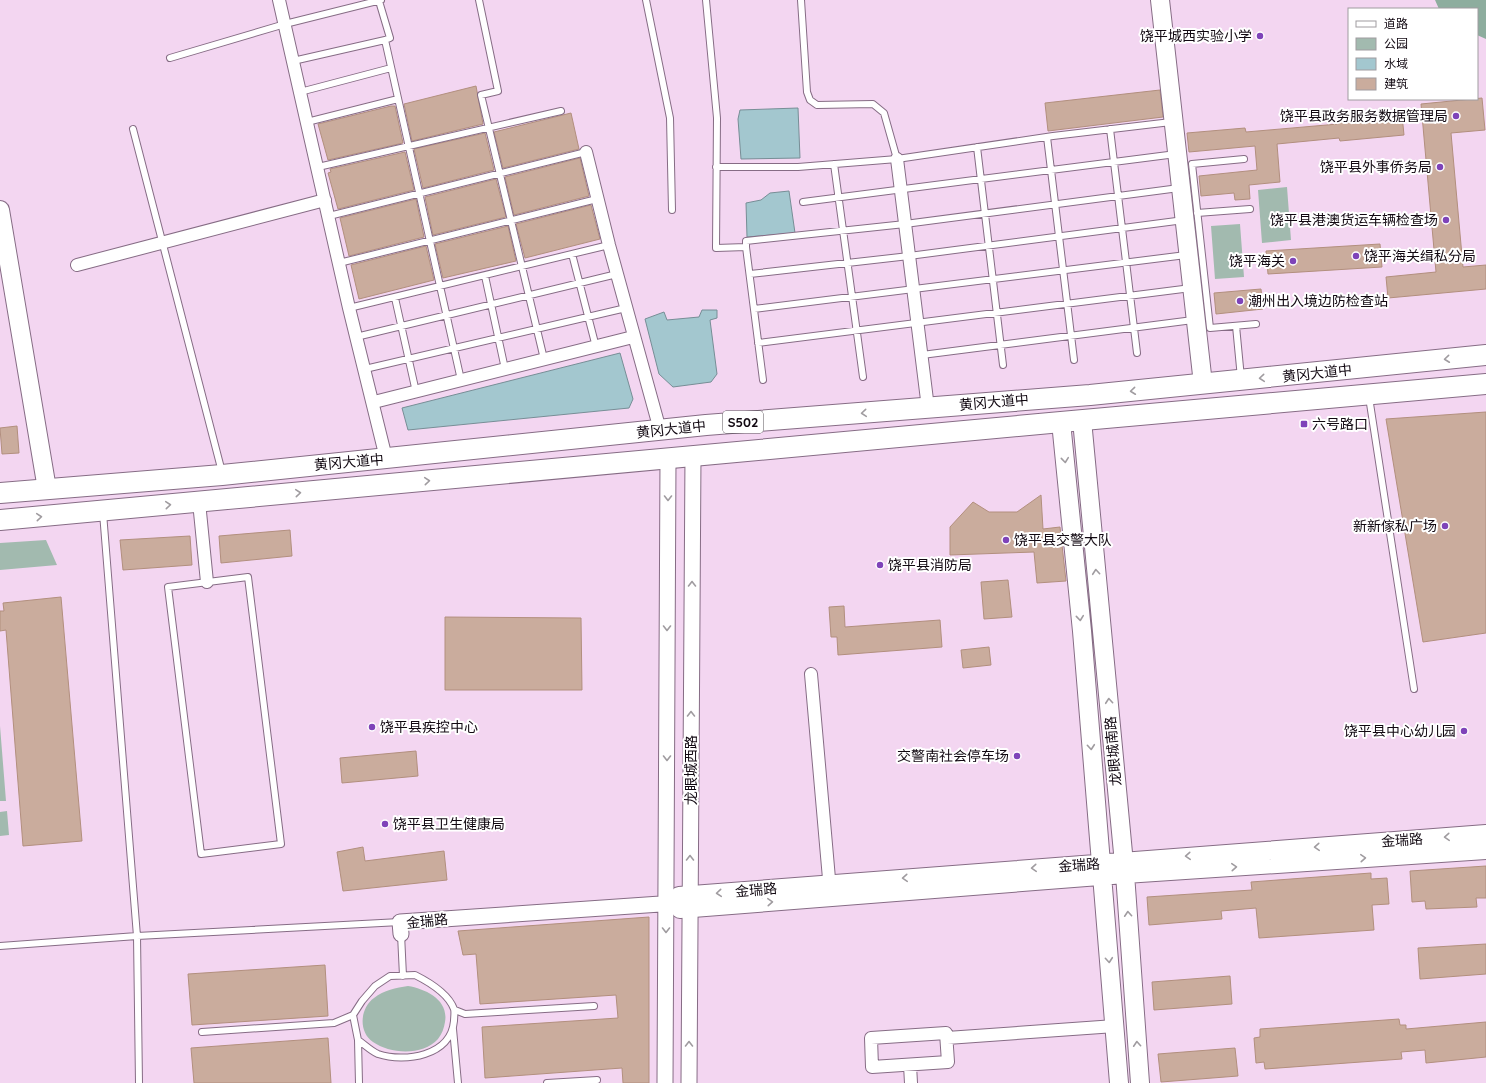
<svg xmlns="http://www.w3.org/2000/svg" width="1486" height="1083" viewBox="0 0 1486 1083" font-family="Quicksand,'Noto Sans SC',sans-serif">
	<rect width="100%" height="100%" fill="#f3d6f1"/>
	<!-- green -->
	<path fill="#a2baaf" d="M1287,187l4,53 -29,3 -4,-53z
		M1240,224l4,53 -29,2 -4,-53z
		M46,540l11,25 -57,5v-27z
		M0,726l6,75h-6z
		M7,811l2,24 -9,1v-24z
		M408,986c18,3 41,14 37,36 -1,6 -3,12 -7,17 -15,17 -48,15 -65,3 -15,-10 -13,-34 1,-44 10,-8 22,-10 34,-12z"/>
	<!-- forest -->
	<path fill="#8dad9e" d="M1435,0h51v39l-9,-4v-26h-38z"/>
	<!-- water -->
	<path fill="#a3c7cf" stroke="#778e96" d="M798,108l2,50 -59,1 -3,-40 2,-9z
		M789,191l6,42 -48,4 -1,-34 15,-3 9,-7z
		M702,310h15v8l-7,2 7,54 -6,8 -38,5 -14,-13 -14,-55 19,-7 3,8 32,-3z
		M620,353l13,46 -4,9 -221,22 -6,-22z"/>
	<!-- building -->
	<path fill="#caac9d" stroke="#b28f7e" d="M476,86l7,38 -71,17 -8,-37z
		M1160,90l3,27 -115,14 -3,-28z
		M1482,98l3,32 -34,3 12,134 23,-2v24l-98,9 -2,-21 50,-5 -15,-168z
		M391,106h4l8,37 -75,17 -10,-36z
		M571,113l8,36 -76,19 -9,-36z
		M1402,115l2,20 -64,6 -1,-3 -62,6 3,38 -31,3 1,14 -15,1 -1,-7 -33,3 -2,-20 58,-6 -2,-24 -66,6 -2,-19 58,-5 1,4 92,-8v-3z
		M485,133l9,37 -71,18 -9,-39z
		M405,152l9,38 -76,19 -10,-36 3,-1 -1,-3z
		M580,158l9,38 -75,19 -9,-38z
		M496,179l10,38 -73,18 -8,-38z
		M416,199l8,38 -75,19 -9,-38z
		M591,205l9,34 -75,19 -9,-34z
		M508,226l8,35 -73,17 -8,-34z
		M1380,244l2,23 -114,7 -2,-23z
		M426,246l8,34 -75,19 -8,-34z
		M1261,289l2,20 -47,5 -2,-21z
		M1486,412v221l-63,9 -37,-223z
		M17,426l2,27 -17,1 -2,-26z
		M1041,495l2,34 17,-2 6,54 -29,2 -3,-31 -84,3v-28l23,-25 16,10h28z
		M290,530l2,26 -71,7 -2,-27z
		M190,536l2,29 -69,5 -3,-30z
		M1008,580l4,37 -28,2 -3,-37z
		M61,597l21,244 -59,5 -17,-216 -6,1v-20h4l-1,-8z
		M844,606l1,21 95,-7 2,27 -104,8 -1,-18h-6l-2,-30z
		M445,617l136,1 1,72h-137z
		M989,647l2,18 -28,3 -2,-18z
		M416,751l2,25 -76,7 -2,-25z
		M363,847l2,14 79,-10 3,29 -104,11 -6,-39z
		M1486,866v32h-10l1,9 -51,2 -1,-8 -13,1 -2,-31z
		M1371,873v6l16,-1 2,26 -17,1 2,25 -115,8 -3,-30 -35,3 1,8 -73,6 -2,-28 105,-7 -1,-8z
		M649,917v166h-26l-1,-15 -137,10 -3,-51 136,-9 -2,-23 -136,9 -4,-50 -13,1 -5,-24z
		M1486,944v30l-66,5 -2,-31z
		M325,965l3,51 -136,9 -4,-51z
		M1230,976l2,28 -78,6 -2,-28z
		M1399,1019l1,6h6v4l80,-7v35l-60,6 -1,-13 -24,2 1,7 -137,10 -1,-7 -8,1 -2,-25 6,-1v-8z
		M328,1038l3,45h-137l-3,-35z
		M1235,1048l3,28 -77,6 -3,-28z"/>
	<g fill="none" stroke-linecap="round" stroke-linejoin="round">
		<!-- service casing -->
		<g stroke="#866c85" stroke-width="8">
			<path id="service" d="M479,0l19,91 -17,4 63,264
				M646,0l24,118 2,92
				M706,0l11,118 -1,130 30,-1 17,133
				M801,0l6,92 3,8 7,5 56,-1 11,9 13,46
				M379,1l11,37 -5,2 76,340
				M170,58l115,-34 96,-24
				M293,61l92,-21
				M300,92l91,-24
				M307,122l91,-23
				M133,129l89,343
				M1110,129l27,224
				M1047,137l27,223
				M977,147l26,218
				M1244,159l-52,5 18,164 46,-4
				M834,164l29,213
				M318,167l243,-56
				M716,167h82l99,-8 156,-23 118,-14
				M803,202l373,-48
				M1197,213l53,-4
				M329,216l257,-64
				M746,247v-6l159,-17 274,-36
				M572,254l24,93
				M339,263l258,-64
				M750,274l159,-18 275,-36
				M485,276l20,93
				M395,298l21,94
				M349,308l260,-63
				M754,309l432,-54
				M1236,326l5,52
				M356,337l261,-63
				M758,343l433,-55
				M922,355l271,-35
				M365,369l261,-61
				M1369,397l45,292
				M103,513l34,423 2,147
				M248,577l33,267 -80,10 -33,-267z
				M401,934l2,42
				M0,946l137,-10 263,-14
				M415,975c14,7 33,18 39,34 1,3 0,9 0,12 -3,35 -49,42 -76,33 -7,-3 -14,-10 -20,-14l-5,-25 9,-14 13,-15 15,-10z
				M455,1010l10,4 129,-8
				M453,1029l5,54
				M202,1032l132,-9 19,-8
				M358,1040l1,43
				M547,1083l50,-3"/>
		</g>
		<!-- minor casing -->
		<g stroke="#866c85" stroke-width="14">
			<path id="minor" d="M279,0l70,308 37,150
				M586,152l23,93 51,185
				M897,159l31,249
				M77,265l248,-65
				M374,402l259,-65
				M199,502l8,80
				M811,674l19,216
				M946,1033l2,29 -76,5 -1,-29z
				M947,1038l168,-12
				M910,1065l1,18"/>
		</g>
		<!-- tertiary casing -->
		<g stroke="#866c85" stroke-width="17">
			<path id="tertiary" d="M401,934l-1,-12 275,-19
				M665,1083l3,-624
				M689,1083l4,-627"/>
		</g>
		<!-- secondary casing -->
		<g stroke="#866c85" stroke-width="20">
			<path id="secondary" d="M1160,0l43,384
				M0,210l47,279
				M1082,420l43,454 15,209
				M1061,422l21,209 37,452
				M1486,834l-807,62 1,13 445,-35 361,-24"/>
		</g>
		<!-- primary casing -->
		<g stroke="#866c85" stroke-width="22">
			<path id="primary" d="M0,493l222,-18 484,-50 384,-30 396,-40
				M0,520l1061,-98 425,-38"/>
		</g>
		<!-- service -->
		<use href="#service" stroke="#fff" stroke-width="6"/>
		<!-- minor -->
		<use href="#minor" stroke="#fff" stroke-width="12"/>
		<!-- tertiary -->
		<use href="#tertiary" stroke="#fff" stroke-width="15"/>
		<!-- secondary -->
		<use href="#secondary" stroke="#fff" stroke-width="18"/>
		<!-- primary -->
		<use href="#primary" stroke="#fff" stroke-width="20"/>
	</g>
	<!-- one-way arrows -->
	<defs><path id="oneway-chevron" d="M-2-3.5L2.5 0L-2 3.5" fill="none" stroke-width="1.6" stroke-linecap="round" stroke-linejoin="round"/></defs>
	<g stroke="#a09ca0">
		<use href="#oneway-chevron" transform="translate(1447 359) rotate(174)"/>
		<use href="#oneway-chevron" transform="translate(1262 378) rotate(175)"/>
		<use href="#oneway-chevron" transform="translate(1133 391) rotate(174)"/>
		<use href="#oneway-chevron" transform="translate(864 413) rotate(175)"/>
		<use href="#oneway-chevron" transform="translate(1065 460) rotate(84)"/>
		<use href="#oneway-chevron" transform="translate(427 481) rotate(-5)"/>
		<use href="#oneway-chevron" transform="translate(298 493) rotate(-5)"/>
		<use href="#oneway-chevron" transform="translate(668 498) rotate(90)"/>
		<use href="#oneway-chevron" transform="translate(168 505) rotate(-5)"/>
		<use href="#oneway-chevron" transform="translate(39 517) rotate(-5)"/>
		<use href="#oneway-chevron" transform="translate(1096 572) rotate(-95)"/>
		<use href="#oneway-chevron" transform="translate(692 584) rotate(-90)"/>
		<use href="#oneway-chevron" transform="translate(1080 618) rotate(84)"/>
		<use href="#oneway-chevron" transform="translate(667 628) rotate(90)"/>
		<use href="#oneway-chevron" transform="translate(1109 701) rotate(-95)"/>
		<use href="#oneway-chevron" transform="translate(691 714) rotate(-90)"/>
		<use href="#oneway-chevron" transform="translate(1091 747) rotate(85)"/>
		<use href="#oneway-chevron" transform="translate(667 758) rotate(90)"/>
		<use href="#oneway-chevron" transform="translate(1447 837) rotate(176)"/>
		<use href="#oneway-chevron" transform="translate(1317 847) rotate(176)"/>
		<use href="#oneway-chevron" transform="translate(1188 856) rotate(176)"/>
		<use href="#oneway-chevron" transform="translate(690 858) rotate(-90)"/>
		<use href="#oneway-chevron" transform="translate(1363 858) rotate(-4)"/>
		<use href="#oneway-chevron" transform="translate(1234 867) rotate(-4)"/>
		<use href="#oneway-chevron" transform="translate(1034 868) rotate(176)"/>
		<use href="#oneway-chevron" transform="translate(905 878) rotate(176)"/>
		<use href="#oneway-chevron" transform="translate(719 893) rotate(175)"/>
		<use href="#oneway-chevron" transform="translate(770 902) rotate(-4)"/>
		<use href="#oneway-chevron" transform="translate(1128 914) rotate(-94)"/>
		<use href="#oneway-chevron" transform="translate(666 930) rotate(90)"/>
		<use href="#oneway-chevron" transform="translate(1109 960) rotate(85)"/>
		<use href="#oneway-chevron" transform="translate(689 1044) rotate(-90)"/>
		<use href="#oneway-chevron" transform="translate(1137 1044) rotate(-94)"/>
	</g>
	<!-- markers -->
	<g fill="#7e43b9" stroke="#fff" stroke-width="1.5">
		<circle cx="1260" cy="36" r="4"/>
		<circle cx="1456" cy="116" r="4"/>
		<circle cx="1440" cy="167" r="4"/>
		<circle cx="1446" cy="220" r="4"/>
		<circle cx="1356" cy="256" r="4"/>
		<circle cx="1293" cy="261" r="4"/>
		<circle cx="1240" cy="301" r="4"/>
		<rect x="1300" y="420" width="8" height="8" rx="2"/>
		<circle cx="1445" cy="526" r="4"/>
		<circle cx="1006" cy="540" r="4"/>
		<circle cx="880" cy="565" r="4"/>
		<circle cx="372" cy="727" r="4"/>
		<circle cx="1464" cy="731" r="4"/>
		<circle cx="1017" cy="756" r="4"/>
		<circle cx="385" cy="824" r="4"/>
	</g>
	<g text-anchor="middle" stroke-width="4" stroke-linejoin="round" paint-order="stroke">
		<!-- shield labels -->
		<rect fill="#fff" stroke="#585258" stroke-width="1" x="723" y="411" width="40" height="22" rx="3"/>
		<g font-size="13" font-weight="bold" fill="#110811">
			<text x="743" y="427">S502</text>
		</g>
		<!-- poi labels -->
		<g font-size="14" fill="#110811" stroke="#fff" text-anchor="end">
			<text x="1252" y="41">饶平城西实验小学</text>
			<text x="1448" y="121">饶平县政务服务数据管理局</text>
			<text x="1432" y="172">饶平县外事侨务局</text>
			<text x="1438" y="225">饶平县港澳货运车辆检查场</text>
			<text x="1364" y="261" text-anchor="start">饶平海关缉私分局</text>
			<text x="1285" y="266">饶平海关</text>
			<text x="1248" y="306" text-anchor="start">潮州出入境边防检查站</text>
			<text x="1312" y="429" text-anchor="start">六号路口</text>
			<text x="1437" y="531">新新傢私广场</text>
			<text x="1014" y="545" text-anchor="start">饶平县交警大队</text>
			<text x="888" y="570" text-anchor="start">饶平县消防局</text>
			<text x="380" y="732" text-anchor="start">饶平县疾控中心</text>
			<text x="1456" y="736">饶平县中心幼儿园</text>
			<text x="1009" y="761">交警南社会停车场</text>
			<text x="393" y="829" text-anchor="start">饶平县卫生健康局</text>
		</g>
		<!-- street labels -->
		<g font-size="14" fill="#110811" stroke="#fff">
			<text transform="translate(1317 373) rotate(-6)" y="5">黄冈大道中</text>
			<text transform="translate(994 402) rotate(-5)" y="5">黄冈大道中</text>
			<text transform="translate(671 429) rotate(-6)" y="5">黄冈大道中</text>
			<text transform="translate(349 462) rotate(-5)" y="5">黄冈大道中</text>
			<text transform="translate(1113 751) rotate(-95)" y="5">龙眼城南路</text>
			<text transform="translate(691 770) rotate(-90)" y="5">龙眼城西路</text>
			<text transform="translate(1402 840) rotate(-4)" y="5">金瑞路</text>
			<text transform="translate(1079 865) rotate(-4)" y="5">金瑞路</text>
			<text transform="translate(756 890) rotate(-5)" y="5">金瑞路</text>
			<text transform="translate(427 921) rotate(-6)" y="5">金瑞路</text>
		</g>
	</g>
	<!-- legend -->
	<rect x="1348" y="8" width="130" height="92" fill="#ffffff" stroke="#a09ca0"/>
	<rect x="1356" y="21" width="20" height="6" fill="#ffffff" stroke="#a09ca0"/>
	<text x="1384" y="28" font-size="12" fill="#110811">道路</text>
	<rect x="1356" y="38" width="20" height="12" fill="#a2baaf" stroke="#a09ca0"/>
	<text x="1384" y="48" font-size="12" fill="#110811">公园</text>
	<rect x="1356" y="58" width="20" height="12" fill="#a3c7cf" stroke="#a09ca0"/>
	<text x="1384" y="68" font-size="12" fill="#110811">水域</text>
	<rect x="1356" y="78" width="20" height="12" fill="#caac9d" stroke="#a09ca0"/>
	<text x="1384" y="88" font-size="12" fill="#110811">建筑</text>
</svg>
